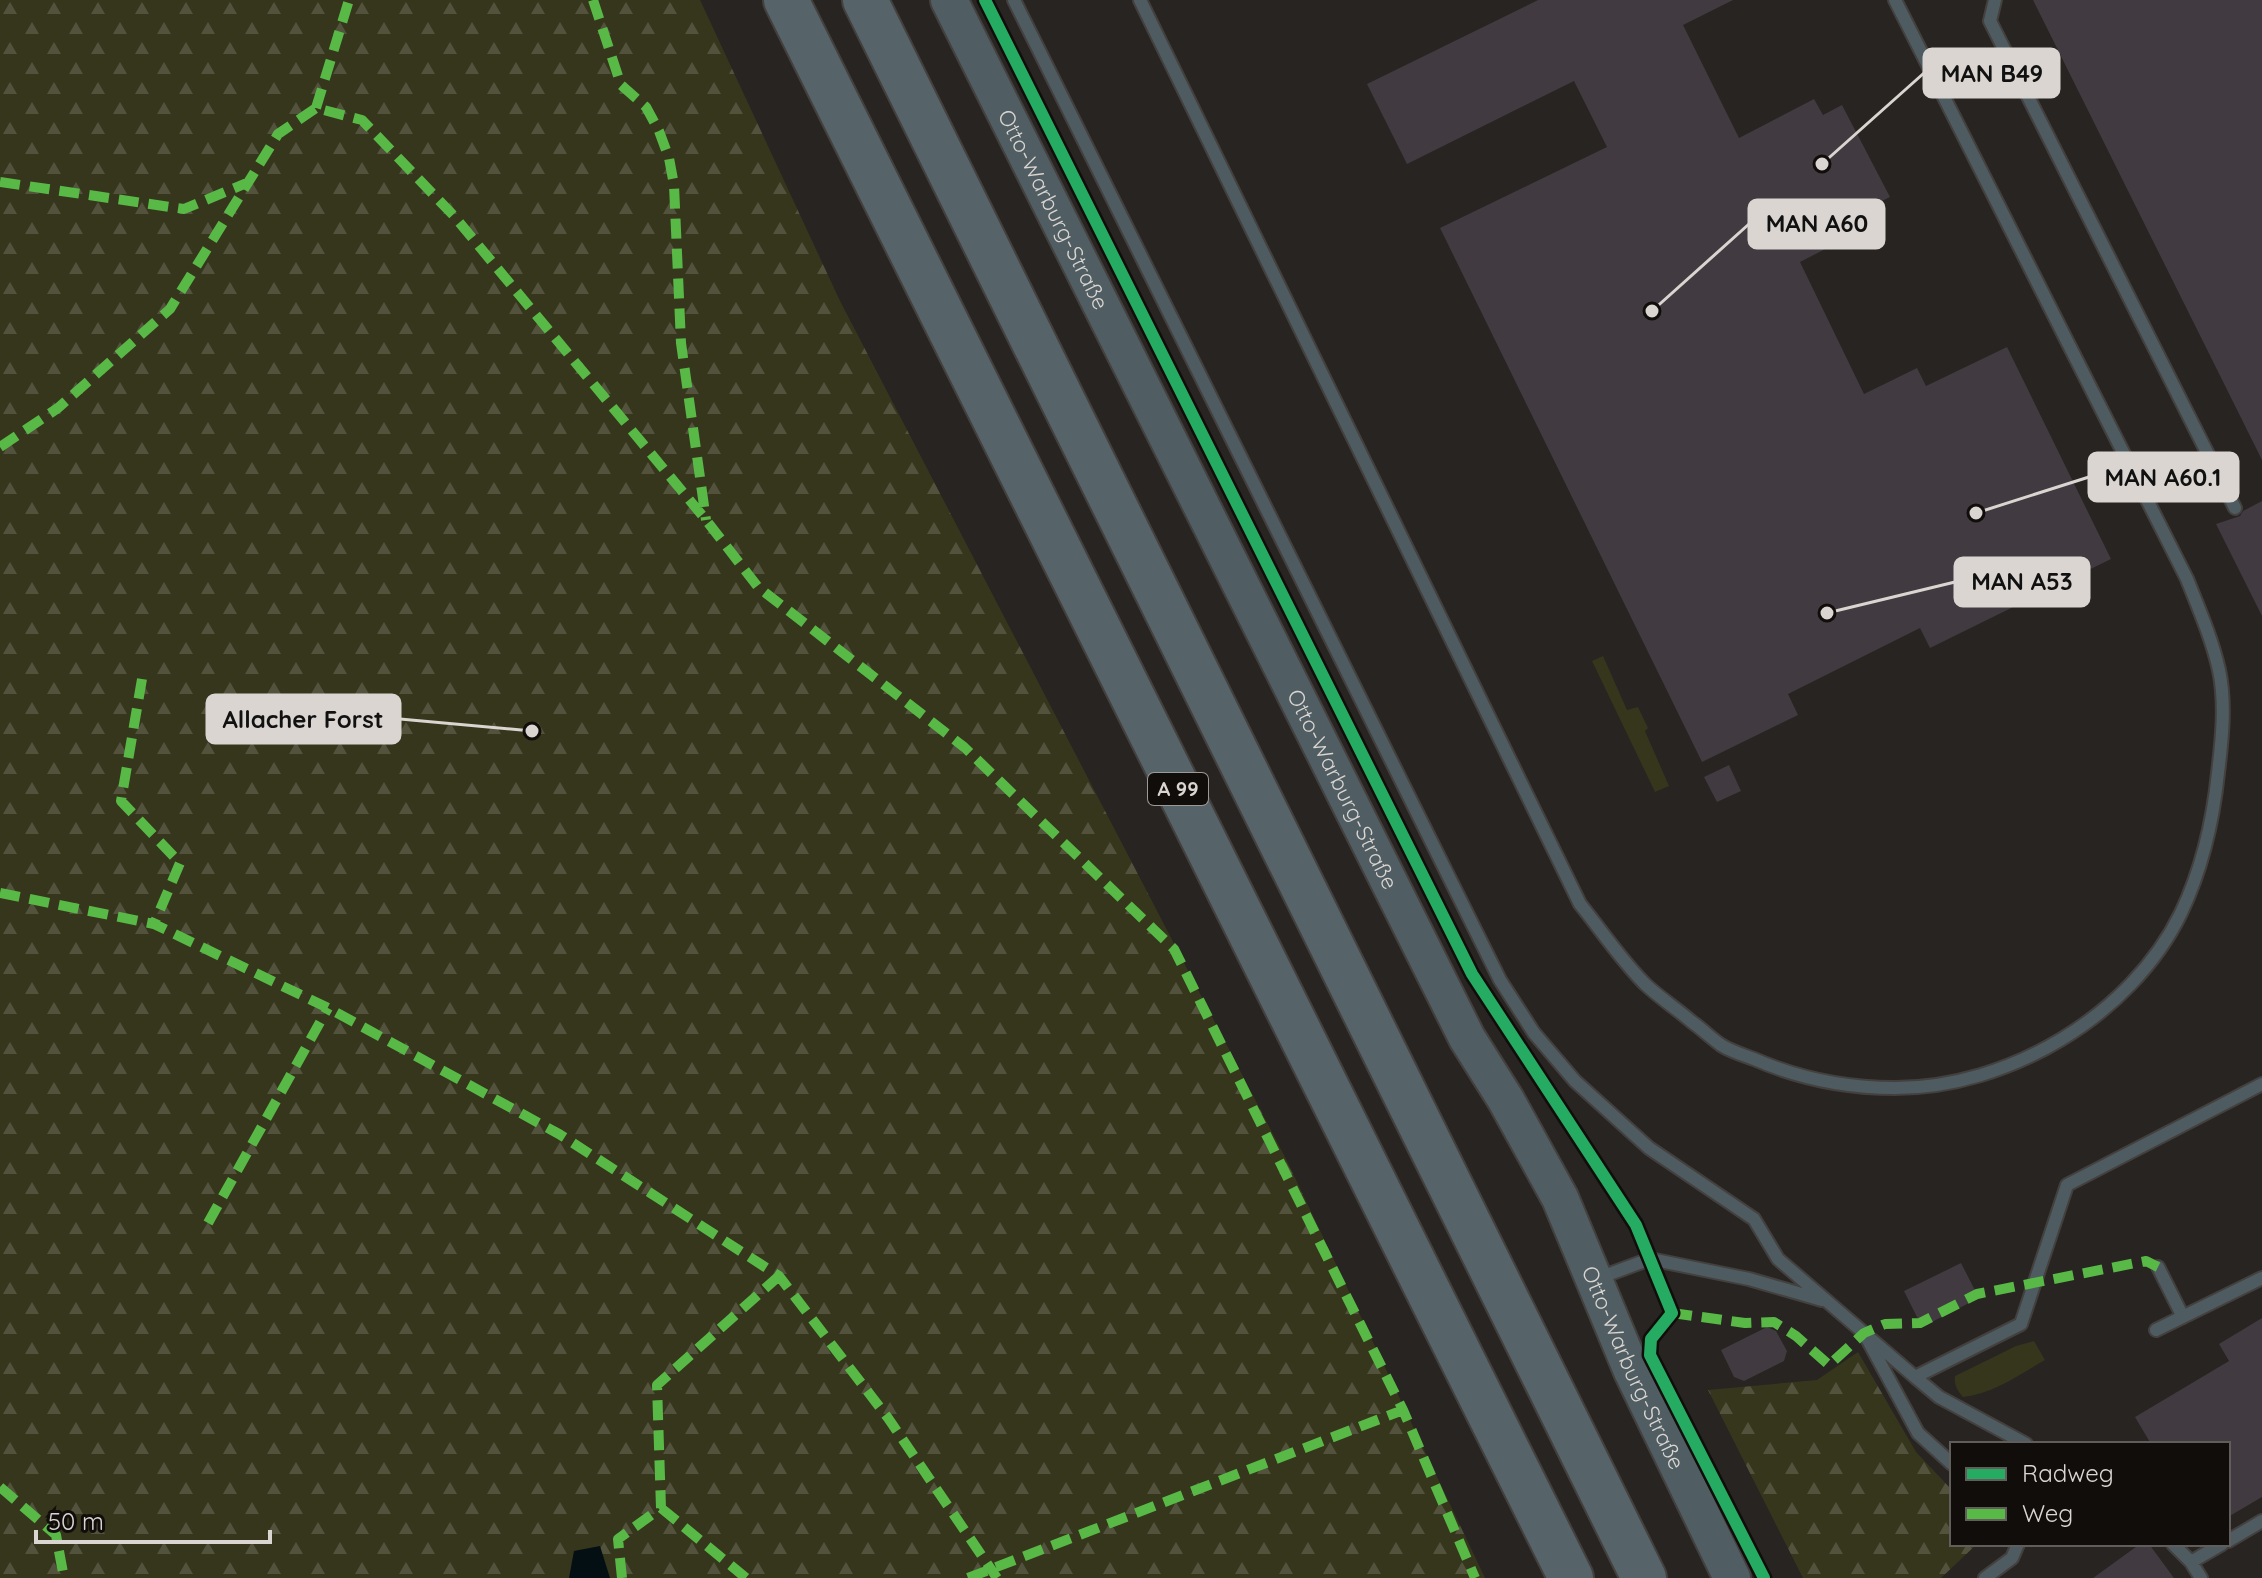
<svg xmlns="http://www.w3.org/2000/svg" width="2262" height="1578" viewBox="0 0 2262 1578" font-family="Quicksand,sans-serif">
	<defs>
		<pattern id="forest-firs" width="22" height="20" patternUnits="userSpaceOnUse" patternTransform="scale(2)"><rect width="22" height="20" fill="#36361d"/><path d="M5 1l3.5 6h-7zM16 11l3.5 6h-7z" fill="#52523d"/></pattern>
	</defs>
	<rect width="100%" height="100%" fill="#272421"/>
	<!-- grass -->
	<path fill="#36361d" d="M1603,656l24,54 11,-3 10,21 -3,3 24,55 -14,6 -63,-131z
		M2034,1341l11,19c-26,15 -52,34 -82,37 -6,-7 -9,-12 -8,-21l61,-30z"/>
	<!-- forest -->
	<path fill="url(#forest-firs)" d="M0,0h700l140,301 447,860 198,417h-1485z
		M1858,1352l58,100 36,38v54h25l-36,34h-138l-95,-188 109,-10z"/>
	<!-- water -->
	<path fill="#040f14" d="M600,1546l10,32h-41l5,-27z"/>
	<!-- building -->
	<path fill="#413a40" d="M1538,0h195l-50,25 56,113 75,-39 9,16 19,-10 48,92 -20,10 8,15 -78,40 64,132 53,-26 9,18 81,-39 104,212 -181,89 -10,-20 -132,66 10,21 -96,47 -262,-534 167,-81 -33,-66 -167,83 -40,-80z
		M2033,0h229v460z
		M2262,501v115l-46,-92 24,-8 3,-5z
		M1729,765l12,26 -24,11 -13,-25z
		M1961,1263l18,35 -57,29 -18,-36z
		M2262,1318v179l-34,20v-73h-77l-16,-27 94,-56 -10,-17z
		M1767,1327l9,4 11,20 -3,10 -40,20 -10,-4 -13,-27z
		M2140,1544h9l25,34h-81z"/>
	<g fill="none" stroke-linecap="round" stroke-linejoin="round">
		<!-- lane casing -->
		<g stroke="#43403e" stroke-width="16">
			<path id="lane" d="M1014,0l486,980 34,53 41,48 74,67 105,71 24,40 86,74 54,100 34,31
				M1140,0l440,904c21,26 41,56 65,80 15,14 32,25 47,38 10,7 19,16 29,23 9,6 22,10 33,14 46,20 91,29 141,29 113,0 236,-72 286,-175 21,-44 32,-92 37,-140 4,-33 8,-70 1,-103 -7,-31 -20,-61 -32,-91l-292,-579
				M1995,0l-5,21 245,487
				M2158,1267l25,50
				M1596,1279l54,-20 99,20 73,21
				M2156,1330l106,-52
				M1872,1340l43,37 106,-53 46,-139 195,-101
				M1915,1377l24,20 87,47
				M2228,1541l34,-20
				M2173,1544l18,18 31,-18
				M2191,1562l10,16
				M1985,1578l27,-20 6,-14"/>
		</g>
		<!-- secondary casing -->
		<g stroke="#43403e" stroke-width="40">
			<g id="secondary">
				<path id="s1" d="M949,0l518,1038 39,62 54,98 72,173 100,207"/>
			</g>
		</g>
		<!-- highway casing -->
		<g stroke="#43403e" stroke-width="48">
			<path id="highway" d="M786,0l785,1578
				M865,0l779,1578"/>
		</g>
		<!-- lane -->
		<use href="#lane" stroke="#4e5c62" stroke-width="12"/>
		<!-- secondary -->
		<use href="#secondary" stroke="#505e63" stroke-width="36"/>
		<!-- highway -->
		<use href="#highway" stroke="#566368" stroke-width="44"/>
		<!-- quiet -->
		<path stroke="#58b947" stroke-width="10" stroke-dasharray="20 10" stroke-linecap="butt" d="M593,0l28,85 25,22 13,24 10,27 5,27 7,158 25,177
			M316,108l33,-108
			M0,182l184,27 65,-27
			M0,447l58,-39 112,-99 108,-175 38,-26 46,12 92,96 252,304 52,67 206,160 210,202 229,461 72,168
			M142,679l-21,122 59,62 -26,61
			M0,893l154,31 174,84 231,126 220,142 109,142 109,160
			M208,1223l120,-215
			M1672,1313l73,10 29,-1 22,14 33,29 35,-32 21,-9 35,-1 57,-29 169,-33 12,6
			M0,1487l56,48 8,43
			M661,1508l85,70
			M622,1578l-4,-39 43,-31 -4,-123 122,-109
			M968,1578l435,-168"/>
		<!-- cycleway casing -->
		<g stroke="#100d0b" stroke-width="17">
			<path id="cycleway" d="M985,0l487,974 164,251 36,88 -21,26 -1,16 114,223"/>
		</g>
		<!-- cycleway -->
		<use href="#cycleway" stroke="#26ab63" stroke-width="12"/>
	</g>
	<g text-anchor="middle" stroke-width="6" stroke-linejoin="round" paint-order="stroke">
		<!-- shield labels -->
		<rect fill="#100d0b" stroke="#9d9996" stroke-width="2" x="1148" y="773" width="60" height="32" rx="6"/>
		<g font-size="20" font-weight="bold" fill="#dad5d1">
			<text x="1178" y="796">A 99</text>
		</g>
		<!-- street labels -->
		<g font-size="22" fill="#dad5d1" stroke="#100d0b">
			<text dy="8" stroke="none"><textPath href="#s1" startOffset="234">Otto-Warburg-Straße</textPath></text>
			<text dy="8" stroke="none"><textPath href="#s1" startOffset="882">Otto-Warburg-Straße</textPath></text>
			<text dy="8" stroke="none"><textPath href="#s1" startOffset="1530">Otto-Warburg-Straße</textPath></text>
		</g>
	</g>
	<!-- callouts -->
	<path fill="none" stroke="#dad5d1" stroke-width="3" d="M1822 164L1924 73M1652 311L1749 224M1976 513L2089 477M1827 613L1955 582M532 731L400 719"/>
	<g fill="#dad5d1" stroke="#100d0b" stroke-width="3">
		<circle cx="1822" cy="164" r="8"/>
		<circle cx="1652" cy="311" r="8"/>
		<circle cx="1976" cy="513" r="8"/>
		<circle cx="1827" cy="613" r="8"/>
		<circle cx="532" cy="731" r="8"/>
	</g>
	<g fill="#dad5d1" stroke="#dad5d1" stroke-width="3">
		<rect x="1924" y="49" width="135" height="48" rx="8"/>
		<rect x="1749" y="200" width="135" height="48" rx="8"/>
		<rect x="2089" y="453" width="149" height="48" rx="8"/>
		<rect x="1955" y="558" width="134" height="48" rx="8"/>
		<rect x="207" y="695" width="193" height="48" rx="8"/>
	</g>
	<g font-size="24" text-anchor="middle" font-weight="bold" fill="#111">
		<text x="1992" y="82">MAN B49</text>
		<text x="1817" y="232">MAN A60</text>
		<text x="2163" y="486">MAN A60.1</text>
		<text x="2022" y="590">MAN A53</text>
		<text x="303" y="728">Allacher Forst</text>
	</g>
	<!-- legend -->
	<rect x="1950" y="1442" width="280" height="104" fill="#100d0b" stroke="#615d5a" stroke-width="2"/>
	<rect x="1966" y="1468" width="40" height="12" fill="#26ab63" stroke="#615d5a" stroke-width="2"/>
	<text x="2022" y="1482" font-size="24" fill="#dad5d1">Radweg</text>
	<rect x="1966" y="1508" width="40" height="12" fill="#58b947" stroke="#615d5a" stroke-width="2"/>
	<text x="2022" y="1522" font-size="24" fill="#dad5d1">Weg</text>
	<!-- scale -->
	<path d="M36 1530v12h234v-12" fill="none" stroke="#dad5d1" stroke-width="4"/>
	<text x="48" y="1530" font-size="24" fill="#dad5d1" stroke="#100d0b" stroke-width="6" paint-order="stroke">50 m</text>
</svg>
